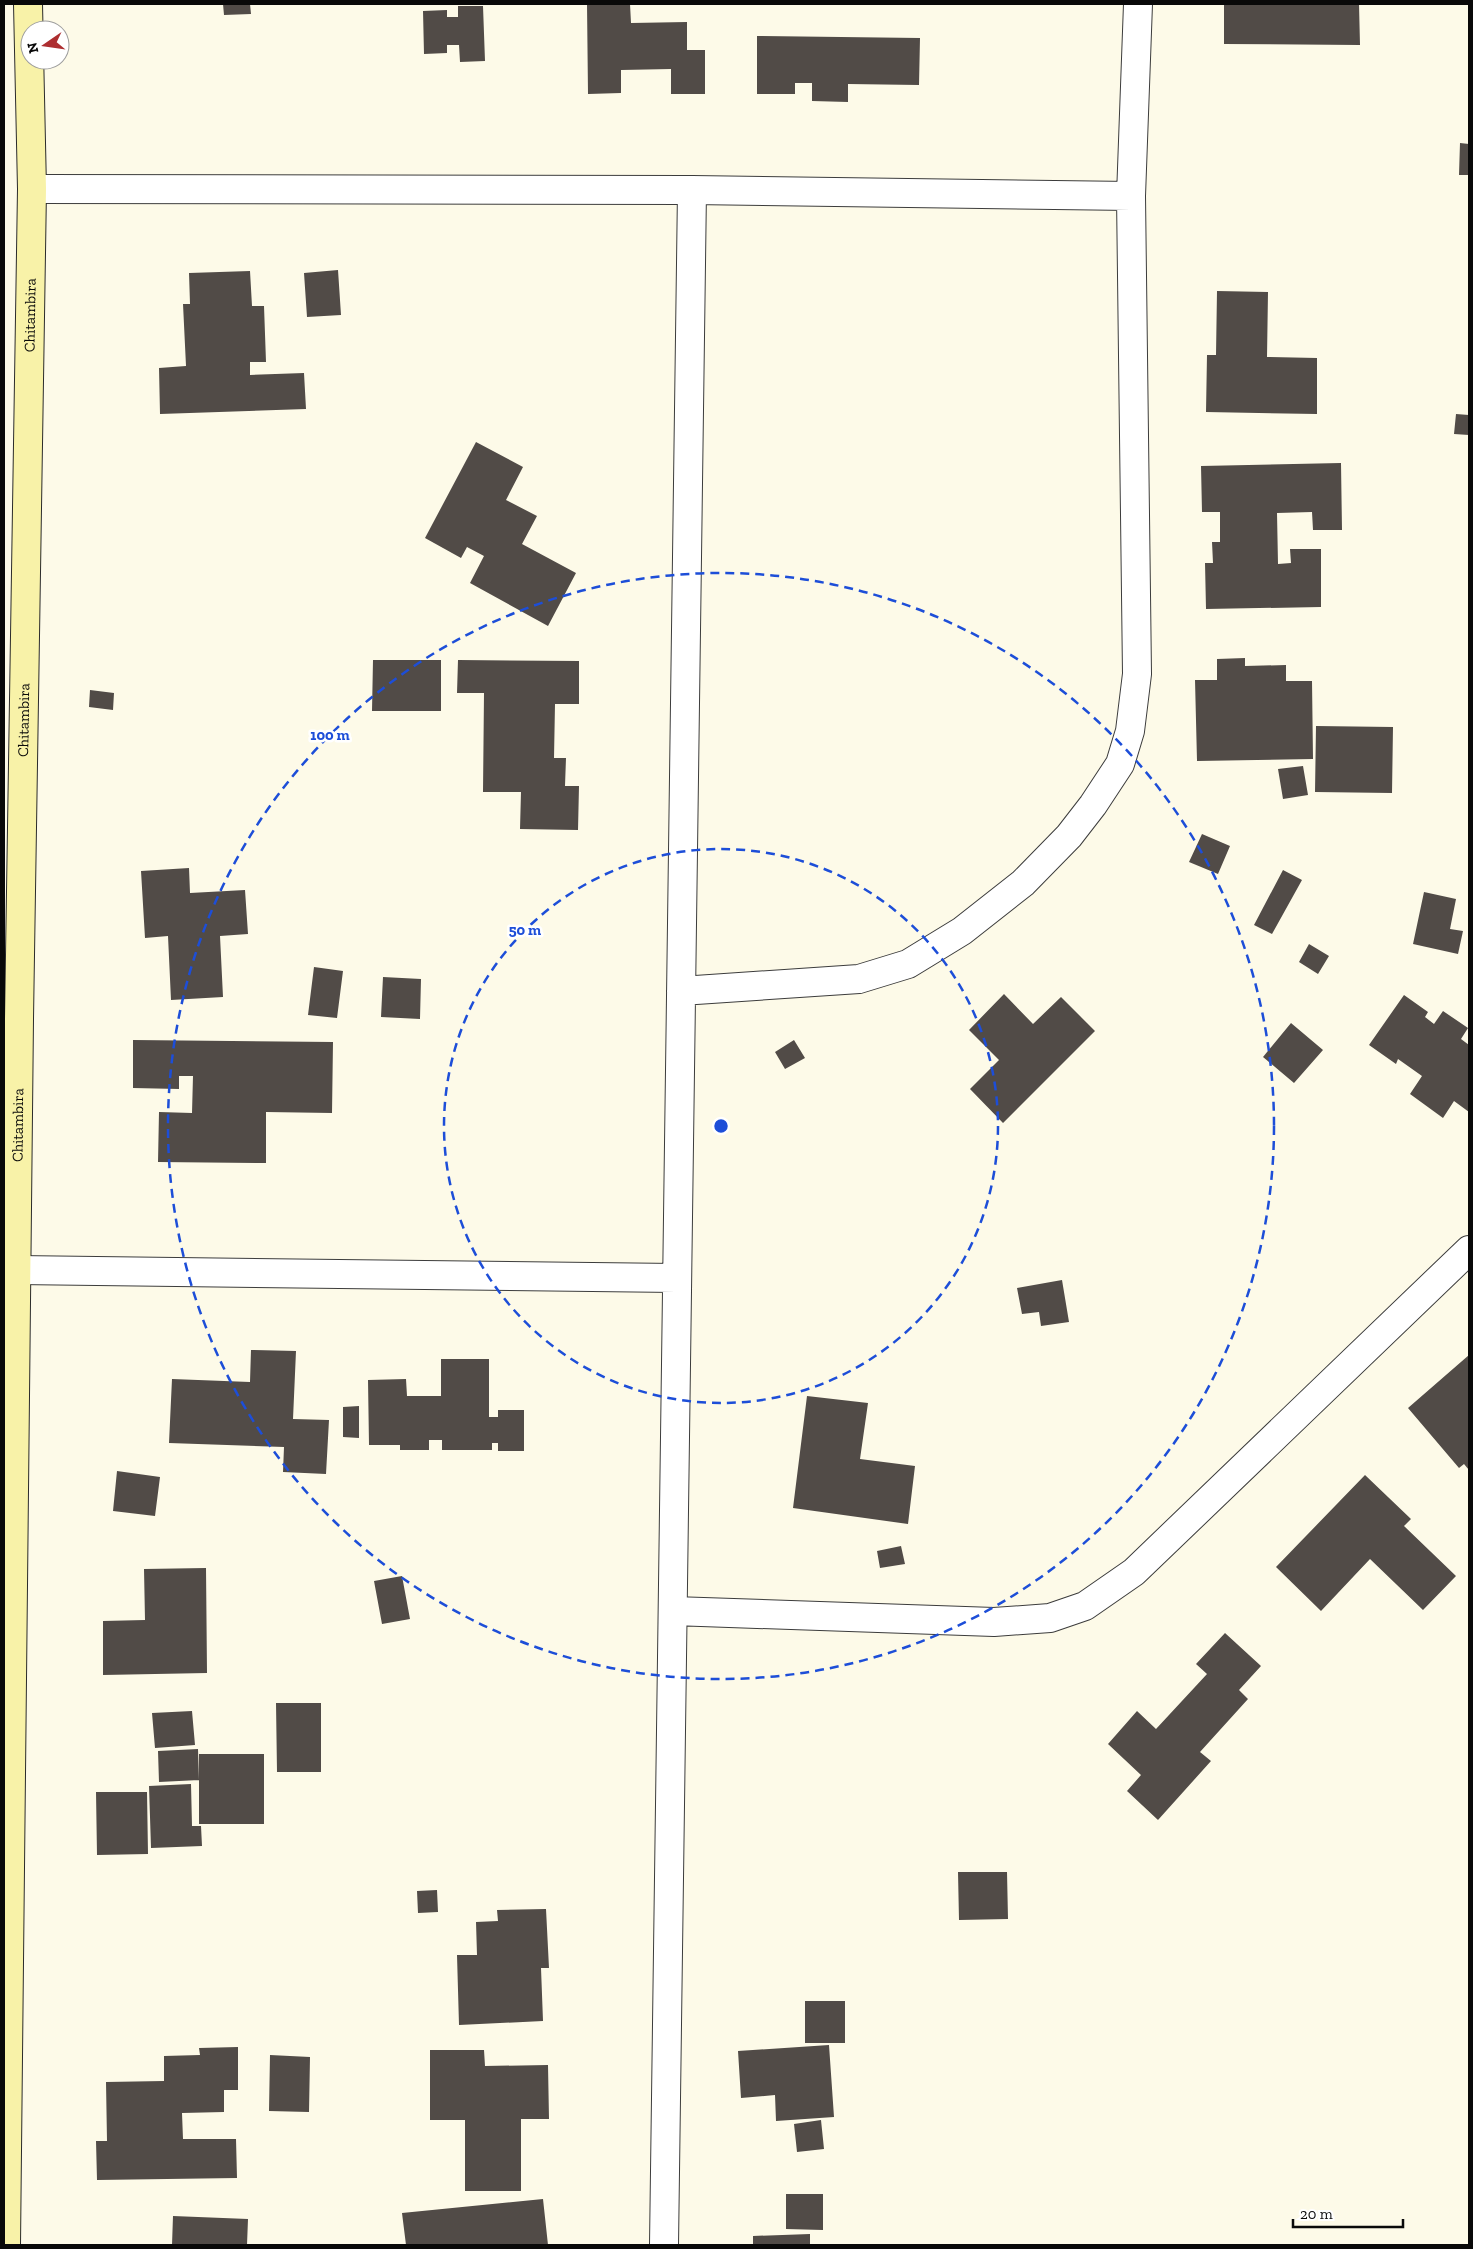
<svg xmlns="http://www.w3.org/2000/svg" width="1473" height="2249" viewBox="0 0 1473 2249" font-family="'Zilla Slab',serif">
	<rect width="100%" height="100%" fill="#fdfae8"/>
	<!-- building -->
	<path fill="#514b47" d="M223,4h27l1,10 -27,1z
		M587,4h43l1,19 56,-1v28h18v44h-34v-25l-50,1v23l-33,1z
		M1224,4h135l1,41 -136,-1z
		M458,6h25l2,55 -25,1 -1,-17h-12v8l-23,1 -1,-43 24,-1v7h11z
		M757,36l163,2 -1,47 -71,-1v18l-36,-1v-18h-17v11h-38z
		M1460,143l9,1v31h-10z
		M338,270l3,45 -34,2 -3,-44z
		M250,271l2,35h12l2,56h-16v13l54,-2 2,36 -146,5 -1,-46 27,-2 -3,-62h7l-1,-31z
		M1217,291l51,1 -1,65 50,1v56l-111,-2 1,-57h9z
		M1456,414l13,1v20l-15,-1z
		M476,442l47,25 -17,33 31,16 -15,28 54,29 -28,53 -78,-43 14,-27 -17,-9 -6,11 -36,-20z
		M1341,463l1,67h-29l-1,-18 -35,1 1,51 13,-1 -1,-14h31v58l-115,2 -1,-46h8l-1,-21h8v-30h-18l-1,-46z
		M1245,658v8l41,-1v16h26l1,78 -116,2 -2,-81h22v-21z
		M373,660h68v51h-69z
		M458,660l121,1v43h-24l-1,54h12l-1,28h14l-1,44 -58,-1 1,-37h-38l1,-99h-27z
		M90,690l24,3 -1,17 -24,-3z
		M1316,726l77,1 -1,66 -77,-1z
		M1303,766l5,29 -25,4 -5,-30z
		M1202,834l28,12 -12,28 -29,-12z
		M189,868l1,25 55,-3 3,44 -28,2 3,61 -52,3 -3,-64 -23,2 -4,-67z
		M1283,870l19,10 -30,54 -18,-9z
		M1424,892l32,7 -6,30 13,2 -5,23 -45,-10z
		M1309,944l20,12 -11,18 -19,-12z
		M314,967l29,4 -6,47 -29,-3z
		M383,977l38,2 -1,40 -39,-2z
		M1004,994l29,30 28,-27 34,34 -92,92 -33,-34 29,-29 -30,-30z
		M1404,995l24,17 -3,5 9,7 9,-13 25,17 -7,11 8,6v67l-15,-11 -11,17 -33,-24 12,-18 -24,-17 -2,5 -27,-19z
		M1291,1023l32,27 -29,33 -31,-26z
		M133,1040l200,2 -1,71 -66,-1v51l-108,-1 1,-50 33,1 1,-37h-14v13l-46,-1z
		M794,1040l11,18 -20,11 -10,-17z
		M1062,1280l7,42 -28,4 -2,-14 -17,2 -5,-26z
		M251,1350l45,1 -3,68 36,1 -3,54 -43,-2 1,-25 -115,-4 3,-64 78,3z
		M1469,1355v115l-5,-6 -5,4 -51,-60z
		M441,1359h48v58h9v-7h26v41h-26v-8h-6v7h-50v-10h-13v10h-29v-5h-31l-1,-65 38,-1 1,17h34z
		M807,1396l61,7 -8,56 55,7 -7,58 -115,-16z
		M359,1406v32l-16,-1v-30z
		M117,1471l43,6 -5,39 -42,-5z
		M1365,1475l46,44 -7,7 52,50 -33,34 -53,-51 -49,52 -45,-44z
		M901,1546l4,18 -25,4 -3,-17z
		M206,1568l1,105 -104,2v-54l42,-1 -1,-51z
		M402,1576l8,43 -28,5 -8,-43z
		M1225,1633l36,33 -22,24 9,9 -48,53 11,9 -53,59 -31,-29 14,-16 -33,-31 29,-33 19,18 51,-55 -11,-10z
		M276,1703h45v69h-44z
		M192,1711l3,34 -40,3 -3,-35z
		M198,1749l1,31 -40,2 -1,-31z
		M199,1754h65v70h-65z
		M191,1784l1,42h9l1,20 -51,2 -2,-62z
		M96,1792h51l1,62 -51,1z
		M958,1872h49l1,47 -49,1z
		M437,1890l1,22 -20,1 -1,-22z
		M546,1909l3,59h-8l2,53 -84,4 -2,-70h20l-1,-33 22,-1 -1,-11z
		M805,2001h40v42h-40z
		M829,2045l5,72 -58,4 -1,-26 -34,3 -3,-47z
		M238,2047v43h-14v22l-42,1 1,26h53l1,39 -140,2 -1,-39h11l-1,-59 58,-1v-25l36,-1 -1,-7z
		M430,2050h54l1,16 63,-1 1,54h-28v72h-56v-71h-35z
		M270,2055l40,2 -1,55 -40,-1z
		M821,2120l3,29 -27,3 -3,-28z
		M786,2194h37v36l-37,-1z
		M543,2199l5,46h-142l-4,-32z
		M173,2216l75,3 -1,26h-75z
		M810,2234v11h-57v-9z"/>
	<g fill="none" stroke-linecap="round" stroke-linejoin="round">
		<!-- street casing -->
		<g stroke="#3c3c3c" stroke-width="30">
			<path id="street" d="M32,189l660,1 -28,2055
				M692,190l439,6
				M681,991l178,-12 49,-15 54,-33 61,-48 46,-47 24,-31 27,-41 10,-33 7,-57 -6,-478 7,-192
				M17,1270l659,8
				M673,1611l321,11 56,-4 35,-12 49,-34 335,-322"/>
		</g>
		<!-- secondary casing -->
		<g stroke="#2b2b2b" stroke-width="30">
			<g id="secondary">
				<path id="s1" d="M6,2245l13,-1226 13,-830 -4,-185"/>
			</g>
		</g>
		<!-- street -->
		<use href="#street" stroke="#fff" stroke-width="28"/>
		<!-- secondary -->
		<use href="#secondary" stroke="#f8f2a8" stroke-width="28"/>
	</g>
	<!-- distance rings -->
	<g fill="none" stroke="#1d4ed8" stroke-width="2.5" stroke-dasharray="9 6">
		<circle cx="721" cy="1126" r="277"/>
		<circle cx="721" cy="1126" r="553"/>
	</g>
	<g text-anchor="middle" stroke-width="5" stroke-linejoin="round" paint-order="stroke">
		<!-- street labels -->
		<g font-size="15" fill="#090909" stroke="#fff">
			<text dy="5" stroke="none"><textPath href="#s1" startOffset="1930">Chitambira</textPath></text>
			<text dy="5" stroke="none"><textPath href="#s1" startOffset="1525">Chitambira</textPath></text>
			<text dy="5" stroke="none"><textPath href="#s1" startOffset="1120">Chitambira</textPath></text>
		</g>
	</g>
	<circle cx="721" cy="1126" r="8" fill="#1d4ed8" stroke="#fff" stroke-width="2.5"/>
	<g font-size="15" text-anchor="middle" font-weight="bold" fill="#1d4ed8" stroke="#fff" stroke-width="5" stroke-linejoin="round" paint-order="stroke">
		<text x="330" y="740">100 m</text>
		<text x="525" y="935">50 m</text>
	</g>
	<!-- border -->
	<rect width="1473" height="2249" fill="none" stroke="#090909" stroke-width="10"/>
	<!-- north arrow -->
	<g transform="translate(45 45) rotate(257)"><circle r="24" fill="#ffffff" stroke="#9d9d9d"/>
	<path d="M0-4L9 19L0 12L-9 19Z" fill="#ad2e30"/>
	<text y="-8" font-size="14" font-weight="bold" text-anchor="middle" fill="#090909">N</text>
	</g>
	<!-- scale -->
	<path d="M1293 2219v8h110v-8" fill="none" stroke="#090909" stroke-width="2.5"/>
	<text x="1300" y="2219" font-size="15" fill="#090909" stroke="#ffffff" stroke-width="4" paint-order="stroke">20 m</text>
</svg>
